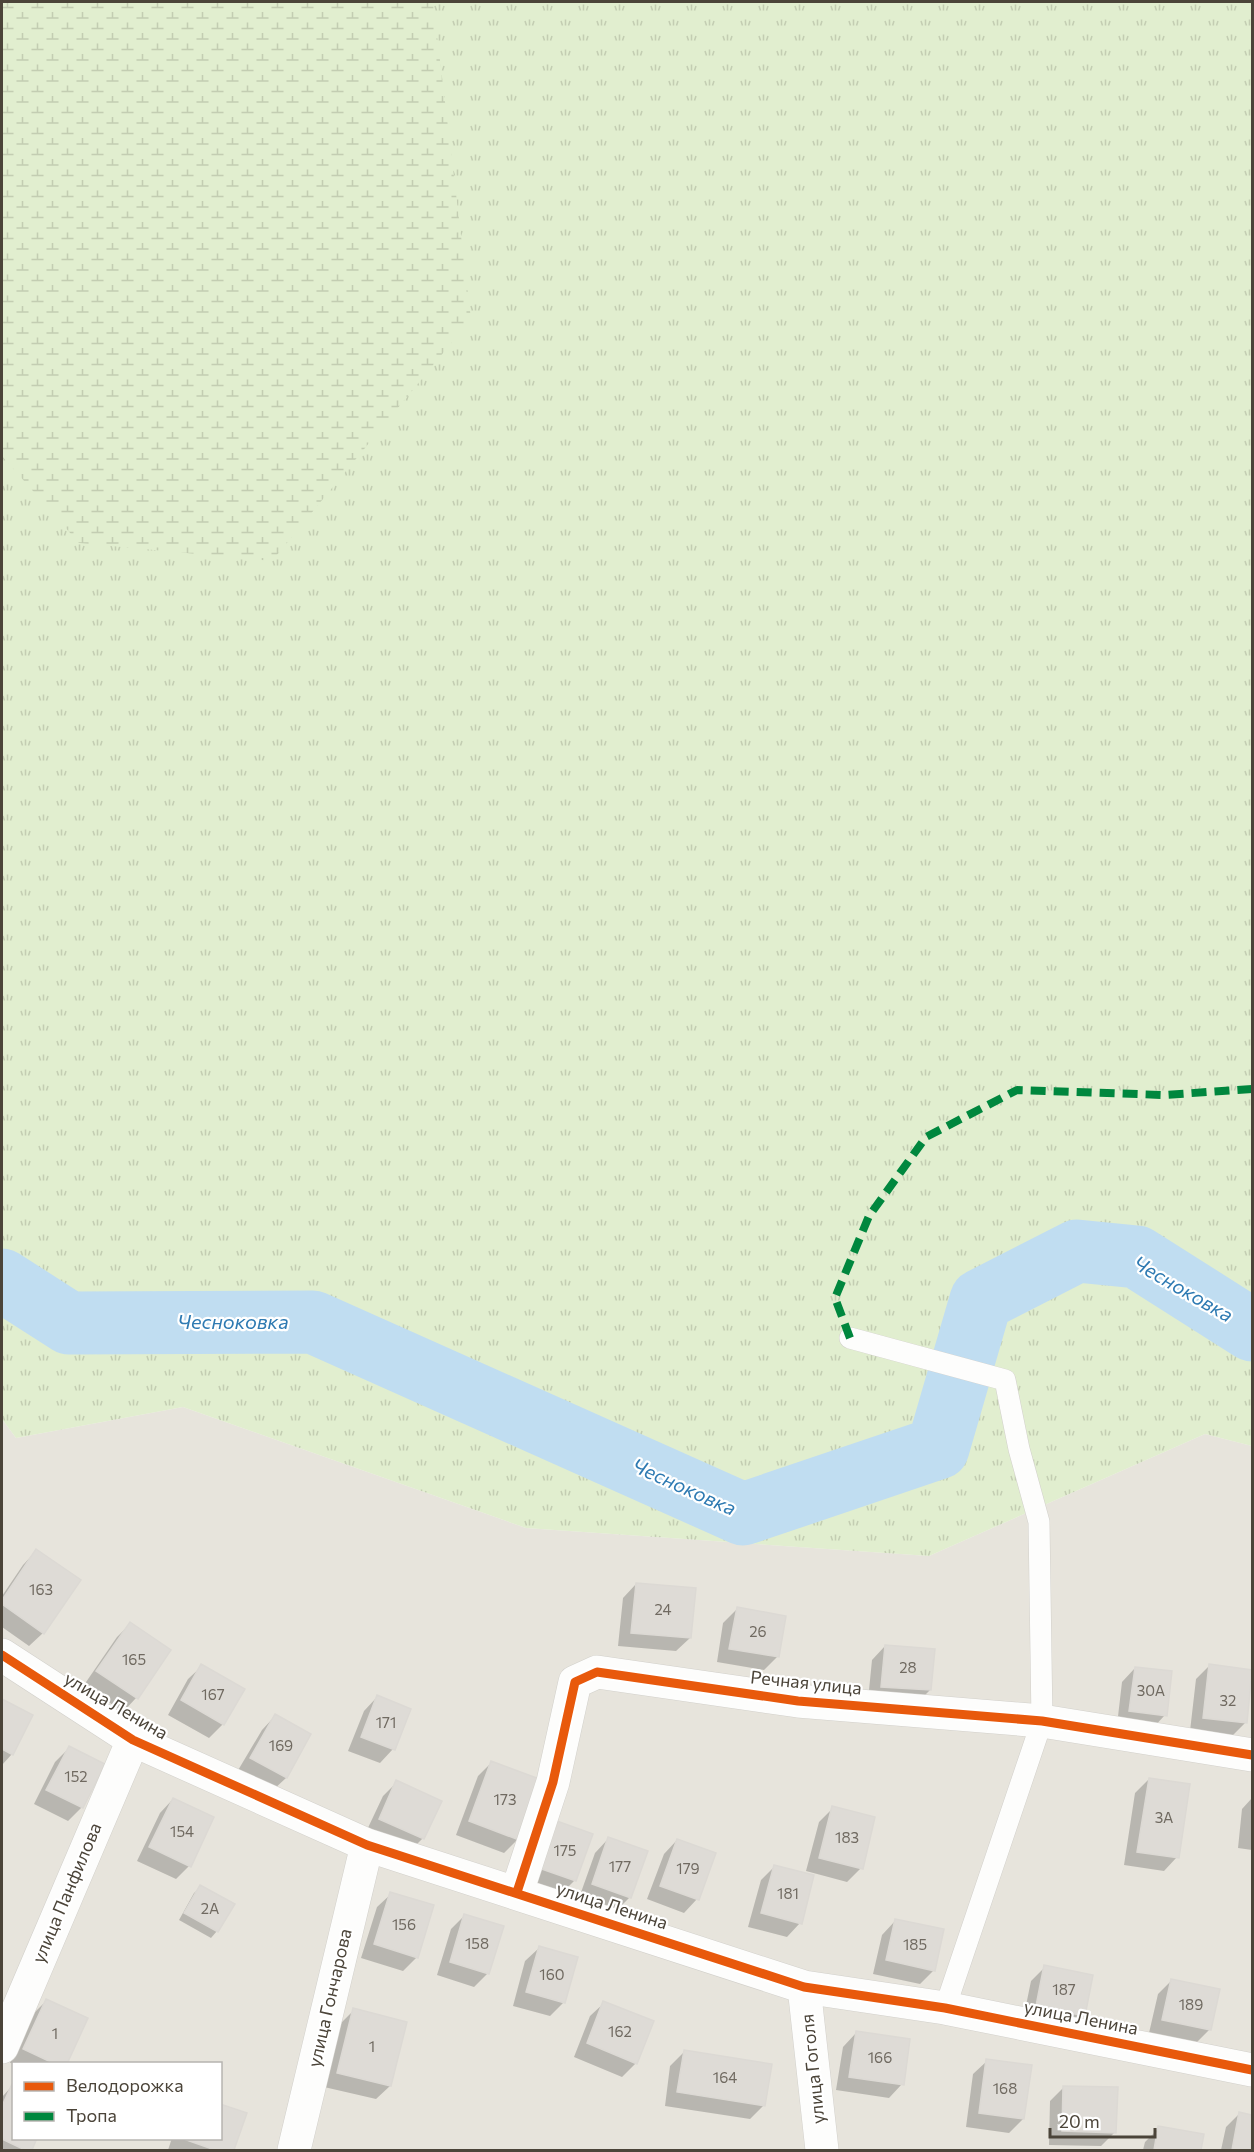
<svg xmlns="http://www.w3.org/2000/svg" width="1254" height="2152" viewBox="0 0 1254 2152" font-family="Commissioner,sans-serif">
	<defs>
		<pattern id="grass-tufts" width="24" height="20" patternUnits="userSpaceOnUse" patternTransform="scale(1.5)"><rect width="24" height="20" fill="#e1eecf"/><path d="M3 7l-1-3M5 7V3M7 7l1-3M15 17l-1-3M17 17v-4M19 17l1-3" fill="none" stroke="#c3cdb2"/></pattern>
		<pattern id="wetland-marsh" width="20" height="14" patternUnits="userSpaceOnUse" patternTransform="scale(1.5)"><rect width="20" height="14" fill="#e1eecf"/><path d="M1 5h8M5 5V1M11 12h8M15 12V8" fill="none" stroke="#c3cdb2"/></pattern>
	</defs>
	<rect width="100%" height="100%" fill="#f4f2ee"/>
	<!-- residential -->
	<path fill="#e7e4dc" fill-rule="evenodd" d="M183,1407l343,121 403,28 276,-122 47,12v704h-1250v-731l14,19zM14,2064h206v74h-206z"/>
	<!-- grass -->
	<path fill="url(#grass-tufts)" d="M2,2h1250v1444l-47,-12 -276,122 -403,-28 -343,-121 -167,31 -14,-19z"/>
	<!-- wetland -->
	<path fill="url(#wetland-marsh)" d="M2,2h431l38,317 -199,242 -193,-18 -77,-87z"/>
	<!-- shadow -->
	<path fill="#0003" d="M36,1551l7,82 -14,13 -27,-19v-31l21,-31z
		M636,1584l54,54 -14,13 -58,-5 5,-48z
		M737,1609l40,48 -13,13 -47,-8 6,-39z
		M130,1624l39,26 -33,48 -13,14 -39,-27 33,-48z
		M885,1646l45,44 -14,14 -48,-4 4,-40z
		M1210,1665l42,6 -6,51 -14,14 -42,-5 6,-52z
		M202,1666l21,58 -14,14 -41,-23 20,-36z
		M1135,1668l30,47 -13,14 -35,-4 5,-43z
		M377,1697l16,52 -13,14 -32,-12 16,-40z
		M2,1701l29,15 -19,38 -10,11z
		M275,1716l34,19 -23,43 -14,13 -35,-19 25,-42z
		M69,1748l13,59 -14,14 -34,-17 21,-42z
		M492,1762l26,77 -14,14 -48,-18 22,-59z
		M1149,1779l28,78 -13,14 -40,-6 11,-72z
		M397,1782l26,56 -14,14 -43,-20 17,-36z
		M1252,1798v52l-14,-2 4,-39z
		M173,1799l16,67 -13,13 -39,-18 23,-48z
		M833,1808l28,60 -14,14 -41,-11 13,-49z
		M591,1835l-17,46 -13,13 -37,-14z
		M608,1839l22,58 -14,14 -37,-13 16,-45z
		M677,1840l20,59 -13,14 -37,-14 17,-45z
		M774,1867l26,56 -13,14 -39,-10 13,-47z
		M201,1887l16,44 -6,7 -32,-18 15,-27z
		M391,1894l26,63 -14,14 -42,-13 16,-51z
		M464,1916l24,57 -14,14 -37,-12 14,-46z
		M895,1921l39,49 -14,14 -47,-10 9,-39z
		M539,1948l25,54 -14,14 -37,-10 12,-45z
		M1045,1967l39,48 -14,14 -47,-9 8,-39z
		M1171,1981l39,48 -14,14 -47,-10 9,-39z
		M46,2001l19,63 -55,-1 23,-49z
		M604,2003l32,60 -14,14 -48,-20 16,-41z
		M354,2010l36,76 -14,13 -52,-12 16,-63z
		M856,2033l46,51 -13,14 -53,-8 7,-43z
		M684,2052l80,53 -14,14 -85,-13 5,-40z
		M987,2061l36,58 -14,14 -43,-6 7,-53z
		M12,2086l2,52h22l-6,12h-28v-53z
		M1064,2087l51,45 -14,14 -52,-1 1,-44z
		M245,2114l-13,36h-64l4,-12h48z
		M1239,2114l13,2v34h-31l5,-23z
		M1159,2128l43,8 -3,14h-56l2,-8z"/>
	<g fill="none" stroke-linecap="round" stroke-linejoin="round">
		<!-- river -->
		<path stroke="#c0ddf1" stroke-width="63" d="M2,1280l67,43 244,-1 430,192 195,-66 43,-148 96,-49 60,6 115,73"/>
	</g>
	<!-- building -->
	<path fill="#dedbd6" stroke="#dcd9d4" stroke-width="1.5" d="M36,1549l45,31 -37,54 -42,-30v-4z
		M636,1583l60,5 -5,50 -60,-5z
		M737,1607l49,9 -7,41 -50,-8z
		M130,1622l41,28 -33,49 -42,-28z
		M885,1645l50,4 -4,41 -50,-3z
		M201,1664l44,25 -21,36 -43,-25z
		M1209,1664l43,6 -5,53 -44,-5z
		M1135,1667l37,4 -5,45 -38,-5z
		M377,1695l34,14 -16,41 -34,-13z
		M2,1699l31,16 -20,40 -11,-6z
		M275,1714l36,20 -24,44 -37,-20z
		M69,1746l36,18 -22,44 -37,-18z
		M491,1761l51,19 -23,60 -50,-19z
		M1149,1778l41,6 -11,74 -42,-6z
		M396,1780l46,21 -18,38 -45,-20z
		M173,1798l41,19 -23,50 -42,-20z
		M832,1806l43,11 -12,52 -44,-11z
		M554,1820l39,14 -17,47 -40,-14z
		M608,1837l40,14 -17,47 -39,-14z
		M677,1839l39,14 -17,47 -39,-14z
		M774,1865l40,10 -12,49 -41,-11z
		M200,1885l35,19 -17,28 -34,-19z
		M390,1892l44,13 -16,53 -44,-14z
		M464,1914l40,12 -15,48 -39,-12z
		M895,1919l49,10 -9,42 -49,-11z
		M539,1946l39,11 -13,46 -39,-11z
		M1044,1965l49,10 -8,41 -49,-10z
		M1171,1979l49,10 -9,41 -49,-10z
		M46,1999l42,19 -21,46h-12l-32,-15z
		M603,2001l51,20 -17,43 -50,-21z
		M353,2008l54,14 -16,64 -54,-13z
		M856,2031l54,8 -6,46 -55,-8z
		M684,2050l88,14 -7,42 -88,-14z
		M986,2059l46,6 -8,54 -45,-6z
		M12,2084l2,54h23l-5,12h-7l-23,-11v-33z
		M1063,2086l55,1 -2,46 -54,-2z
		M220,2104l27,9 -13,37h-19l-34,-12h39z
		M1239,2112l13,3v35h-20z
		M1158,2126l46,8 -3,16h-47z"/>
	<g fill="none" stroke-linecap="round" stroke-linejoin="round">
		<!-- lane casing -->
		<g stroke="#d2d0cb" stroke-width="22">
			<path id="lane" d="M850,1338l155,42 14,69 20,73 3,199 -97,287"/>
		</g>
		<!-- street casing -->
		<g stroke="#d2d0cb" stroke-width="34">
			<path id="street" d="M2,1655l131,85 234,105 437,142 141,21 307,62
				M517,1892l36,-110 22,-100 22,-10 201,29 244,20 210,34
				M804,1987l18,163
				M2,2047l131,-307
				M294,2150l73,-305"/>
		</g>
		<!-- lane -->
		<use href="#lane" stroke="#fdfdfc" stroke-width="21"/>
		<!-- street -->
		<use href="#street" stroke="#fdfdfc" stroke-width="33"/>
		<!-- quiet -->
		<path stroke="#00873e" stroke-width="8" stroke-dasharray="15 8" stroke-linecap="butt" d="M850,1338l-15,-40 34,-82 57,-79 91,-47 147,5 88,-6"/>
		<!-- cycleway casing -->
		<g stroke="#fff" stroke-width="13">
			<path id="cycleway" d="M2,1655l131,85 234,105 437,142 141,21 307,62
				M517,1892l36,-110 22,-100 22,-10 201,29 244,20 210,34"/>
		</g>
		<!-- cycleway -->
		<use href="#cycleway" stroke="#e8590c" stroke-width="9"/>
	</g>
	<g text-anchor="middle" stroke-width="4.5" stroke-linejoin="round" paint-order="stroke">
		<!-- number labels -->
		<g font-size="15" fill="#706a61">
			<text x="41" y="1595">163</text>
			<text x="663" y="1615">24</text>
			<text x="758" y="1637">26</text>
			<text x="134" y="1665">165</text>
			<text x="908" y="1673">28</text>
			<text x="1151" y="1696">30А</text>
			<text x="213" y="1700">167</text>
			<text x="1228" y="1706">32</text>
			<text x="386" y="1728">171</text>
			<text x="281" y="1751">169</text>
			<text x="76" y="1782">152</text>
			<text x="505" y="1805">173</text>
			<text x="1164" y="1823">3А</text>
			<text x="182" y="1837">154</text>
			<text x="847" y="1843">183</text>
			<text x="565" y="1856">175</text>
			<text x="620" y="1872">177</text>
			<text x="688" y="1874">179</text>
			<text x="788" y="1899">181</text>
			<text x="210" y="1914">2А</text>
			<text x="404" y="1930">156</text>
			<text x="477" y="1949">158</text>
			<text x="915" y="1950">185</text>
			<text x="552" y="1980">160</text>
			<text x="1064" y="1995">187</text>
			<text x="1191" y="2010">189</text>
			<text x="620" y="2037">162</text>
			<text x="55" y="2039">1</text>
			<text x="372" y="2052">1</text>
			<text x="880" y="2063">166</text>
			<text x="725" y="2083">164</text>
			<text x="1005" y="2094">168</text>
		</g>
		<!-- street labels -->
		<g font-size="18" fill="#4b4439" stroke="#fff">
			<text transform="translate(806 1683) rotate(6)" y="6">Речная улица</text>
			<text transform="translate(116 1706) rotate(30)" y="6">улица Ленина</text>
			<text transform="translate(67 1893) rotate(-67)" y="6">улица Панфилова</text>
			<text transform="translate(612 1906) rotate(18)" y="6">улица Ленина</text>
			<text transform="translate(330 1998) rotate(-77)" y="6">улица Гончарова</text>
			<text transform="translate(1081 2018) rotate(11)" y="6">улица Ленина</text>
			<text transform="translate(813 2069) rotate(-96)" y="6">улица Гоголя</text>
		</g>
		<!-- water labels -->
		<g font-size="20" font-style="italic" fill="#2e7ab2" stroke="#fff">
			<text transform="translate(1183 1289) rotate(30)" y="7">Чесноковка</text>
			<text x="233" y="1329">Чесноковка</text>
			<text transform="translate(684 1487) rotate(24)" y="7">Чесноковка</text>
		</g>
	</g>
	<!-- border -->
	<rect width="1254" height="2152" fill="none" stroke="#4b4439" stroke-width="6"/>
	<!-- legend -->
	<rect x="12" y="2062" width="210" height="78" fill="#ffffff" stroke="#b7b4b0" stroke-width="1.5"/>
	<rect x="24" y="2082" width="30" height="9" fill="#e8590c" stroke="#b7b4b0" stroke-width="1.5"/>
	<text x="66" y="2092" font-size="18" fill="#4b4439">Велодорожка</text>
	<rect x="24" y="2112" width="30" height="9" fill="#00873e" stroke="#b7b4b0" stroke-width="1.5"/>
	<text x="66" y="2122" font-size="18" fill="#4b4439">Тропа</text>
	<!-- scale -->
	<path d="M1050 2128v9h105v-9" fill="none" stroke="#4b4439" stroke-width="3"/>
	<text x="1059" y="2128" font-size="18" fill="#4b4439" stroke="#ffffff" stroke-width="4.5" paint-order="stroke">20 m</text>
</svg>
